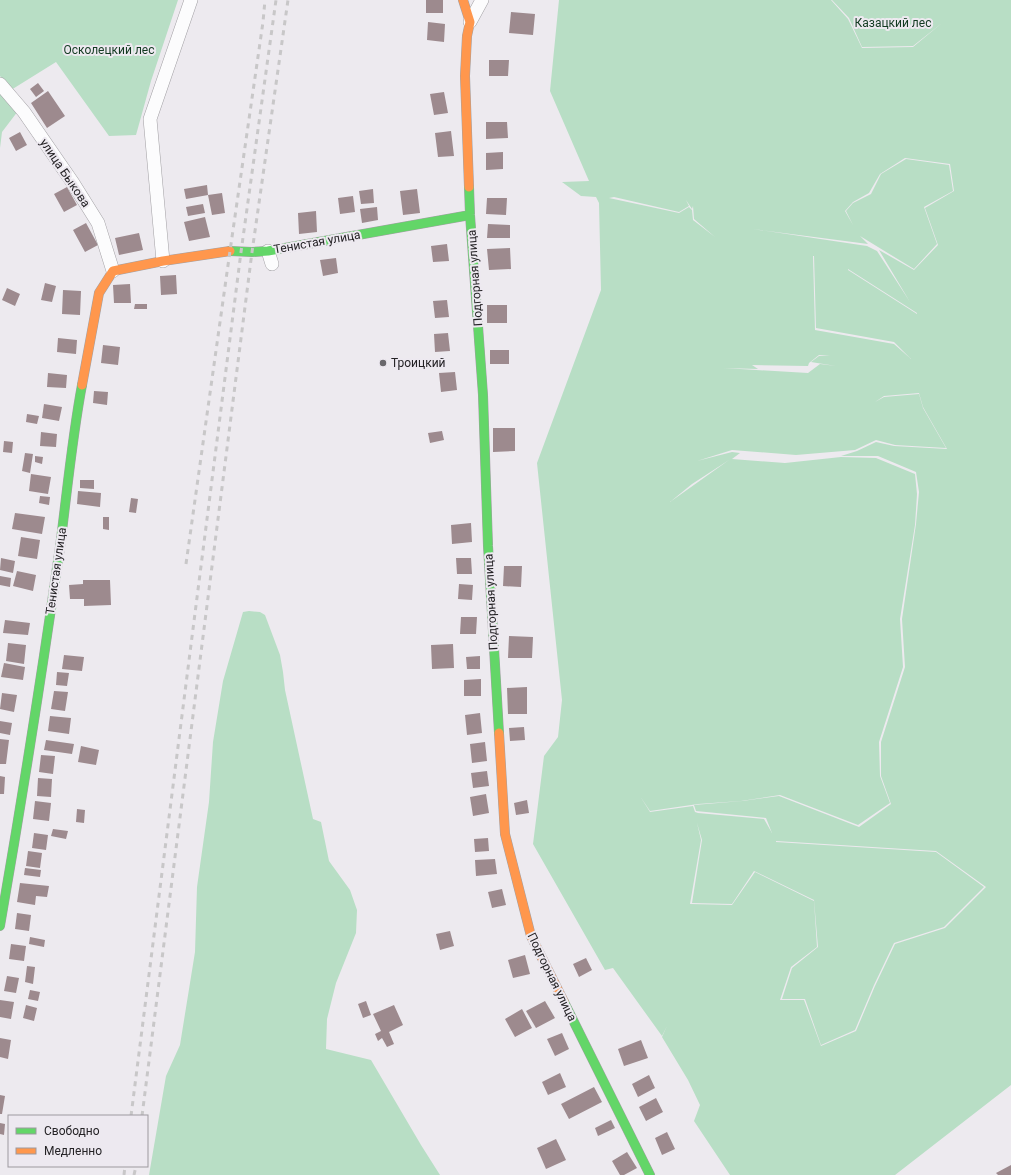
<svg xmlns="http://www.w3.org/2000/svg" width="1011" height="1175" viewBox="0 0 1011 1175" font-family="Roboto,sans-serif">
	<rect width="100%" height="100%" fill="#edeaef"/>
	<!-- green -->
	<path fill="#b8dec5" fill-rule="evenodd" d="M0,0h178l-27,81 -15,54 -27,1 -53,-74 -45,28 -11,-14z
		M559,0h272l17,19 14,29 51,-1 29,-24 -29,23 -51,1 -13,-29 -17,-18h179v1085l-116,90h-165l-36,-54 6,-16 -12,-25 -26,-43 5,-11 -5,10 -49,-68 -8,2 -72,-126 11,-88 14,-19 4,-37 -25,-237 64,-173 -2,-87 -3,-6 -15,-1 -19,-14 27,-1 -39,-90zM905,158l45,6 4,27 -29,17 13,37 -24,25 -35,-20 31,52 -33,-51 -10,-5 -114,-17 115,15 -8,-8 54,33 23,-25 -13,-37 29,-16 -4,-26 -43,-6 -25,15 -10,20 -18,9 -7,8 7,14 -8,-14 8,-9 16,-9 11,-19zM614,197l65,15 10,-6 -3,-6 6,9 1,-3 1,13 21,18 -22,-17 -1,-10 -3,-3 -10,6 -70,-15zM813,256h1l2,72 78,14 17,17 -17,-15 -79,-14zM848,269l69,44v1l-69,-44zM819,355l11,1h-11l-8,6 25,4 -16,-2 -12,9 -84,-5 34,1 -6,-4 56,1 1,-3zM919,393l4,14 24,42 -53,-3 -18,-4 -19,9 -16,5h37l38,16 3,20 -3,32 -14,95 3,48 -24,75v34l10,28 -32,23 -80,-31 -37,5 -48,4 2,6 70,7 6,15 -8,-14 -66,-6 -3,-1 -2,-6 -43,6 -10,-16 10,15 48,-7 43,-3 39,-6 78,30 32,-22 -10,-27 -1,-34 24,-75 -3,-48 15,-94 2,-31 -2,-20 -39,-16 -35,-1 -56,6 -53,-4 8,-6 -8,-1 -35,9 35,-11 64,5 59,-5 21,-10 19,5 51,3 -23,-40 -4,-14 -35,3 -9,5 9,-6zM729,460l-59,42 22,-18zM697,823l5,17 -10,63 40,1 22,-33 60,29 4,47 -26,21 -10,31h23l16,46 34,-15 19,-45 20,-42 50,-16 40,-40 -48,-35 -160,-10v-1l160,10 50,36 -41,41 -50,16 -20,42 -19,45 -35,15 -17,-46h-24l11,-33 26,-20 -3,-46 -59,-29 -23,33 -42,-1 11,-64z
		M0,91l18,20 -16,21 -2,16z
		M249,611l11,1 5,3 15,40 3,17 2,18 28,129 8,3 8,39 21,29 7,20 -1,23 -20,50 -9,36 -1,30 45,11 50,85 19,30h-291l17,-99 14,-31 15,-93 2,-65 12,-85 4,-60 10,-61 20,-69z"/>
	<!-- building -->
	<path fill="#9d8a8e" d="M426,0h17v13h-17z
		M511,12l24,2 -2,21 -24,-2z
		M428,22l17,2 -1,18 -17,-2z
		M489,60h20l-1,16h-19z
		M38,83l6,8 -8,6 -6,-8z
		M48,91l17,25 -18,12 -16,-25z
		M444,92l4,21 -14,2 -4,-21z
		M486,122h21l1,16 -22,1z
		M451,131l3,25 -16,1 -3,-24z
		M20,132l7,13 -11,6 -7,-13z
		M503,152v17l-17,1v-17z
		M207,185l1,10 -22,4 -2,-10z
		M67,187l10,18 -13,7 -10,-18z
		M373,189l1,14 -13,1 -2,-13z
		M417,189l3,24 -17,2 -3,-24z
		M222,193l3,20 -13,2 -4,-20z
		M353,196l2,16 -15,2 -2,-16z
		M487,198h20l-1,17 -20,-1z
		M203,204l2,9 -17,3 -2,-9z
		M377,207l1,13 -16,3 -2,-14z
		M316,211l1,21 -18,2 -1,-21z
		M205,217l5,20 -21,4 -5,-19z
		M86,223l12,22 -13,7 -12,-22z
		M488,224l22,1v13h-23z
		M139,233l4,17 -24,5 -4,-17z
		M447,244l2,17 -16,1 -2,-16z
		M510,248l1,21 -22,1 -2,-21z
		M336,258l2,15 -15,3 -3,-16z
		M176,275l1,19 -16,1 -1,-19z
		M45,283l11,3 -4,16 -11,-2z
		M130,284l1,19h-17l-1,-18z
		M7,288l13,6 -5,12 -13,-6z
		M63,290l18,1 -1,24 -18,-1z
		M447,300l2,17 -14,1 -2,-17z
		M135,304h12v5h-13z
		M487,305h20v18h-20z
		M448,333l2,18 -15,1 -1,-18z
		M58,338l19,2 -1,14 -19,-2z
		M103,345l17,2 -2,18 -17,-2z
		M490,350h19v14h-19z
		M455,372l2,18 -16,2 -2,-19z
		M48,373l19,2 -1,13 -19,-1z
		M94,391l14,1 -1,13 -14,-2z
		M44,404l18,3 -3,14 -17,-3z
		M27,414l12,2 -2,8 -11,-2z
		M493,428h22v23l-22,1z
		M442,431l2,9 -14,3 -2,-10z
		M41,432l16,2 -1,13 -16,-1z
		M4,441l9,1 -1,11 -9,-1z
		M25,453l8,1 -3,19 -8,-2z
		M35,456l8,1 -1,7 -7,-2z
		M31,474l20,3 -3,17 -19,-3z
		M80,480h14v9l-14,-1z
		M78,491l23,2 -1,14 -23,-3z
		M40,496l10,1 -1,8 -10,-2z
		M131,498l7,1 -2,14 -7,-1z
		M15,513l30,4 -3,17 -30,-5z
		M103,517h6v13l-6,-1z
		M471,523l1,19 -20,2 -1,-19z
		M21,537l19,3 -3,19 -19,-3z
		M1,558l14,3 -2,12 -13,-3z
		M456,558h15l1,16h-15z
		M504,566h18l-1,21 -18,-1z
		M17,571l19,4 -3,16 -20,-5z
		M0,576l11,2 -1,9 -10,-2z
		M83,580h27l1,25 -27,1v-7h-14l-1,-14 14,-1z
		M459,584l14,1 -1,15 -14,-1z
		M461,617h16l-1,17h-16z
		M5,620l25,3 -2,12 -25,-2z
		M509,636l24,1 -1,21h-24z
		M8,643l18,2 -2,19 -18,-3z
		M453,644l1,24 -22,1 -1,-24z
		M64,655l20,2 -2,14 -20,-2z
		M480,656v13h-13l-1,-12z
		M4,663l21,4 -2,13 -22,-3z
		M57,672l12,1 -2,13 -11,-1z
		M481,679v17h-17v-16z
		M527,687v27h-19l-1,-26z
		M54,691l14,1 -3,19 -14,-2z
		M2,693l15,2 -3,17 -14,-3z
		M480,713l2,20 -15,2 -2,-20z
		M50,716l21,2 -2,16 -21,-3z
		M0,721l12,2 -2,12 -10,-2z
		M524,727l1,13 -15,1 -1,-13z
		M0,739l9,1 -3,24h-6z
		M46,740l28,4 -2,10 -28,-4z
		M485,742l2,19 -15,2 -2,-19z
		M81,746l18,4 -3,15 -18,-3z
		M41,755l14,1 -2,18 -14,-2z
		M487,771l2,15 -16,2 -2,-15z
		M0,776l5,1 -1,17h-4z
		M38,778l14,1 -1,18 -14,-1z
		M486,794l3,19 -16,3 -3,-19z
		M527,800l2,13 -13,2 -2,-12z
		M35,801l16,2 -2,18 -16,-2z
		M77,809l8,1 -1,13 -8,-1z
		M53,829l15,2 -2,8 -15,-3z
		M34,833l14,2 -2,15 -14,-2z
		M488,838l1,13 -14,1 -1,-13z
		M28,851l14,2 -2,15 -14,-2z
		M495,859l2,15 -21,2 -1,-16z
		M25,868l16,2 -1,7 -16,-2z
		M20,883l29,3 -2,11 -11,-1 -1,9 -18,-3z
		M502,889l4,16 -14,3 -4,-16z
		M17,913l14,2 -2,16 -14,-2z
		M450,931l4,15 -14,4 -4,-16z
		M30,937l15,3 -1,7 -15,-3z
		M11,944l15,2 -2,15 -15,-2z
		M525,955l5,19 -17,4 -5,-18z
		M586,958l6,12 -13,7 -6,-13z
		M27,966l8,1 -2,17 -8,-2z
		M7,976l12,2 -3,15 -12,-2z
		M30,990l10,2 -2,9 -10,-2z
		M0,1000l14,2 -3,17 -11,-2z
		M366,1001l5,14 -8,3 -5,-14z
		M545,1001l10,17 -19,10 -10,-17z
		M26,1005l11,3 -3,13 -11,-3z
		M394,1005l9,20 -14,7 5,12 -7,3 -5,-9 -4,3 -3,-7 6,-3 -8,-17z
		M522,1009l10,19 -17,9 -10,-18z
		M562,1033l7,16 -14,7 -8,-17z
		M0,1038l11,2 -3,19 -8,-2z
		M641,1040l7,18 -24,8 -6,-17z
		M560,1073l6,14 -18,8 -6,-13z
		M649,1075l6,13 -17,9 -6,-13z
		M594,1087l8,15 -33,17 -8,-15z
		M0,1095l5,1 -3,18h-2z
		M656,1098l7,14 -17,9 -7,-14z
		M611,1120l4,8 -17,8 -3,-8z
		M0,1123l5,1 -1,11 -4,-1z
		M667,1132l8,17 -13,6 -7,-17z
		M556,1139l10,21 -20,9 -9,-21z
		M627,1152l10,16 -13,7h-4l-8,-14z
		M1011,1165v10h-13l-2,-2z"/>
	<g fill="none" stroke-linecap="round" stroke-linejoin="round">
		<!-- street casing -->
		<g stroke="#a2a0a4" stroke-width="14">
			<path id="street" d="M470,22l12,-22
				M0,84l24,28 49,71 25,40 15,48
				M268,251l4,13
				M163,261l-13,-142 41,-119"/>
		</g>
		<!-- fast casing -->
		<g stroke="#a2a0a4" stroke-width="10">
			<path id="fast" d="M469,187l1,28 13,180 5,151 11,187
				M230,251l22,1 16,-1 202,-36
				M0,926c22,-126 42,-253 60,-379 7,-54 12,-109 22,-162
				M564,1002l86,173"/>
		</g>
		<!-- slow casing -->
		<g stroke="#a2a0a4" stroke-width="10">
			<path id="slow" d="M463,0l7,22 -3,14 -2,40 4,111
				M82,385l17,-92 14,-22 50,-10 67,-10
				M499,733l6,101 26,102 33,66"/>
		</g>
		<!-- street -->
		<use href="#street" stroke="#fcfcfd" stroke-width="13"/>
		<!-- fast -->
		<use href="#fast" stroke="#63d668" stroke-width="9"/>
		<!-- slow -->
		<use href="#slow" stroke="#ff974d" stroke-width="9"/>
		<!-- rail -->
		<path stroke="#c8c7c8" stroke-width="3" stroke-dasharray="5 5" stroke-linecap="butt" d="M186,564l44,-313 33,-229 2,-22
			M131,1116l110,-864 35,-252
			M142,1116l110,-864 36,-252
			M124,1175l1,-9
			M134,1175l2,-9"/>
	</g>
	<!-- markers -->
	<circle fill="#6a686c" stroke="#ede9f0" stroke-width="1.5" cx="383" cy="363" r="4"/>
	<g text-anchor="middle" stroke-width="4" stroke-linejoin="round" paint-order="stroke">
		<!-- park labels -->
		<g font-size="12" fill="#123a21" stroke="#ede9f0">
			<text x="893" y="27">Казацкий лес</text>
			<text x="109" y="54">Осколецкий лес</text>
		</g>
		<!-- street labels -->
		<g font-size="12" fill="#242225" stroke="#ede9f0">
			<text transform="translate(65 173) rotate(56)" y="4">улица Быкова</text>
			<text transform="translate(317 242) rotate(-10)" y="4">Тенистая улица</text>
			<text transform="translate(475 278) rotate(-94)" y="4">Подгорная улица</text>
			<text transform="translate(56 571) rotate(-82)" y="4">Тенистая улица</text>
			<text transform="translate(491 602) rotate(-93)" y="4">Подгорная улица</text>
			<text transform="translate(552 977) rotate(64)" y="4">Подгорная улица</text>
		</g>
		<!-- poi labels -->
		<g font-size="12" fill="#242225" stroke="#ede9f0" text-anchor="start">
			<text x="391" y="367">Троицкий</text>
		</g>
	</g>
	<!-- legend -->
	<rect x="8" y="1115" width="140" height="52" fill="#ede9f0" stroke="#9d999f"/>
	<rect x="16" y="1128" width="20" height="6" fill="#63d668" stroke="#9d999f"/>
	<text x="44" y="1135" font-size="12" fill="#242225">Свободно</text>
	<rect x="16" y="1148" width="20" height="6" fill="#ff974d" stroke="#9d999f"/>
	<text x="44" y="1155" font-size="12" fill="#242225">Медленно</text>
</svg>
